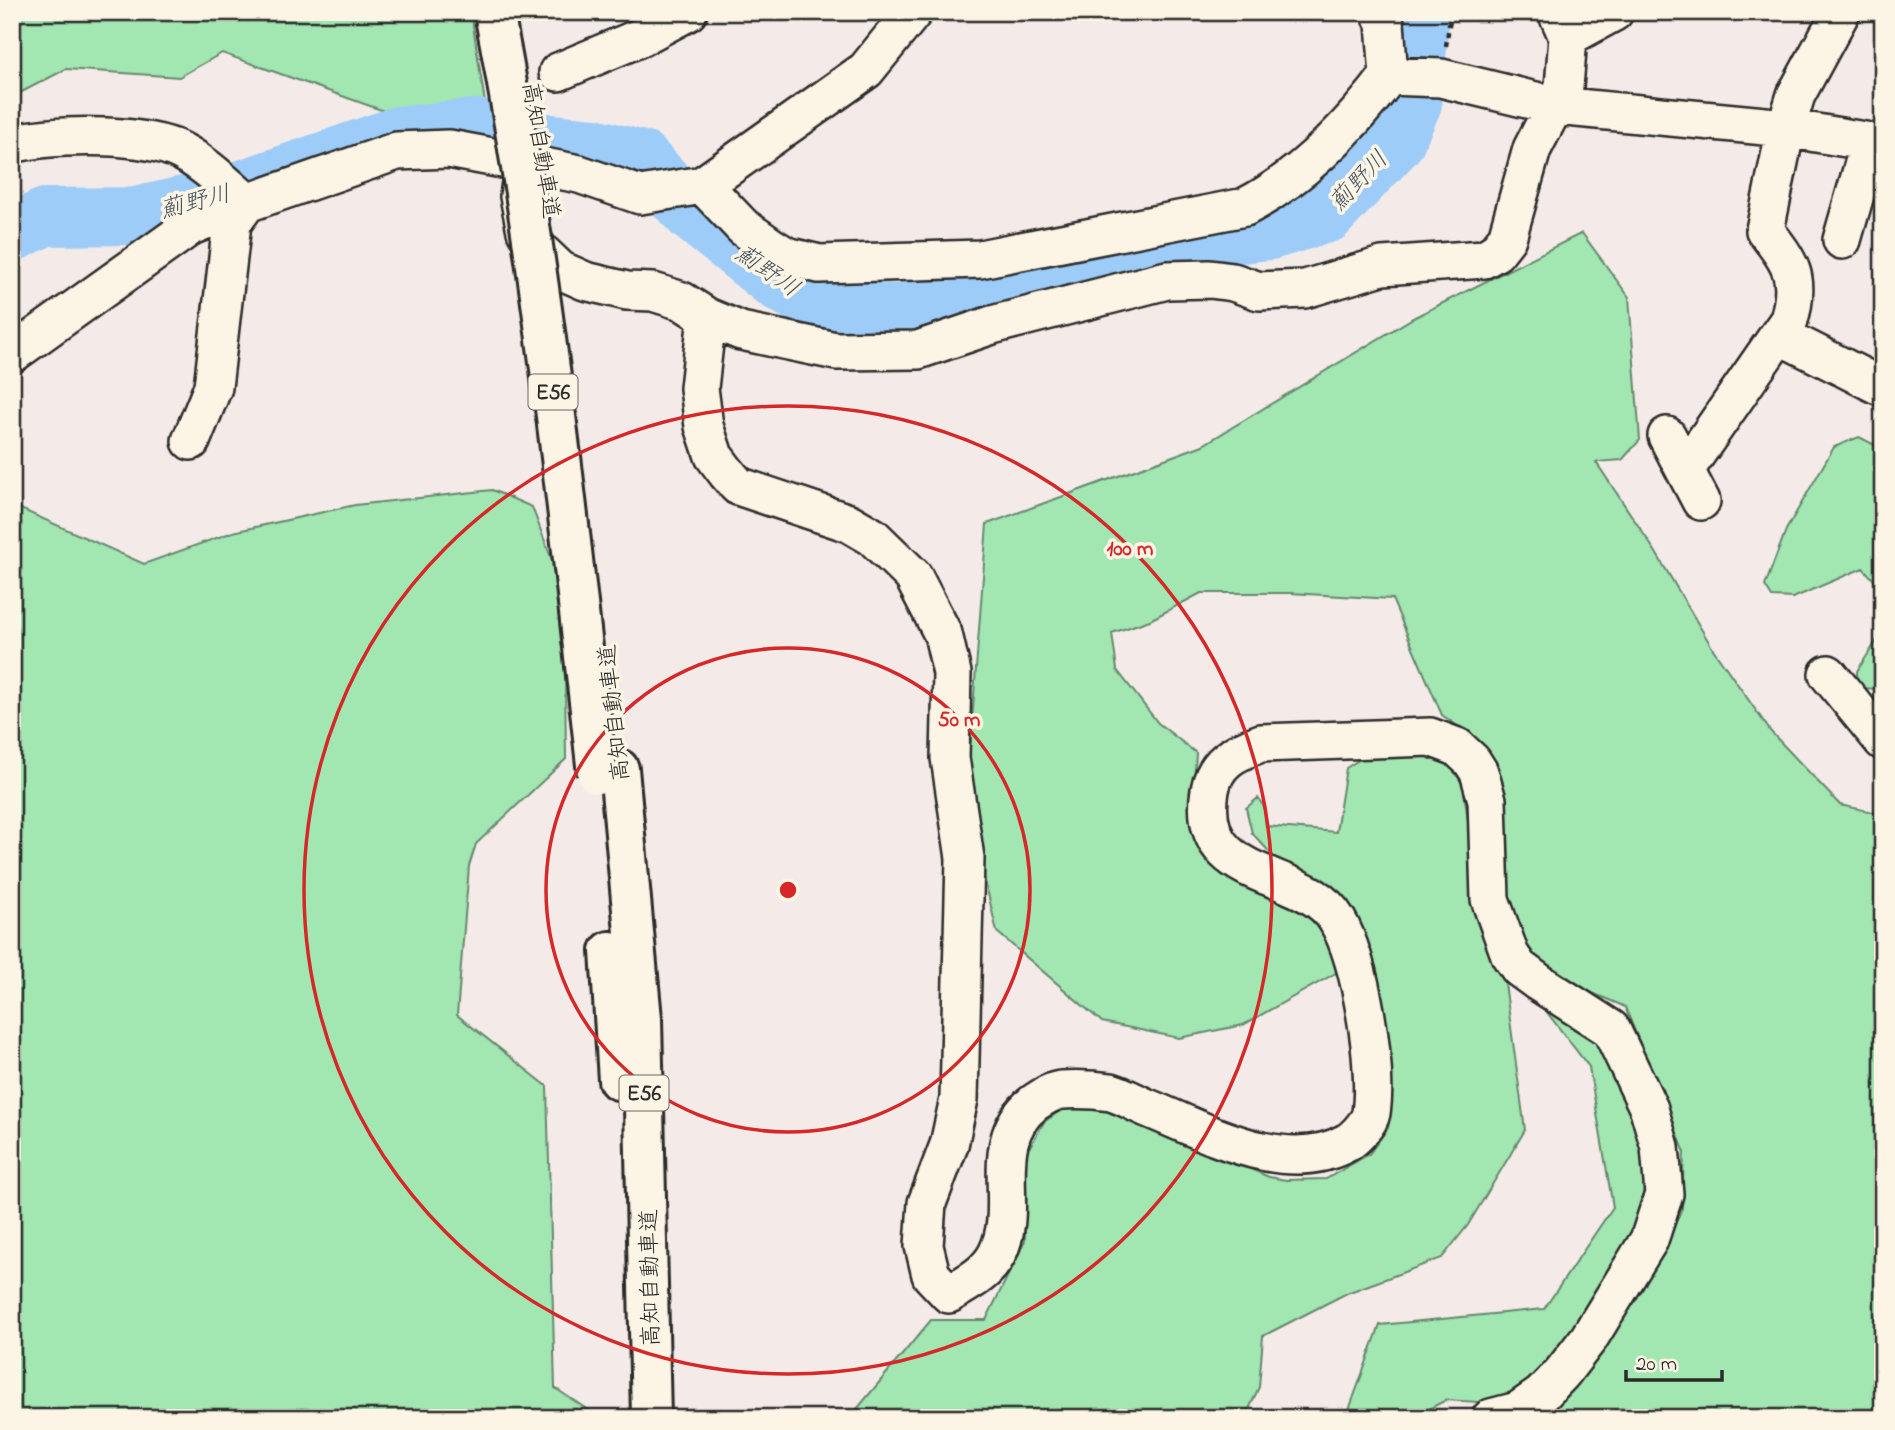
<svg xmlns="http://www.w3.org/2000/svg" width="1895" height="1430" viewBox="0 0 1895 1430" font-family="'Indie Flower','Klee One',sans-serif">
	<rect width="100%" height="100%" fill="#f4ebe8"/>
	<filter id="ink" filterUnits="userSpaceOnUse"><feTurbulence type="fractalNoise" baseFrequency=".0143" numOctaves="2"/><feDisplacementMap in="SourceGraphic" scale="14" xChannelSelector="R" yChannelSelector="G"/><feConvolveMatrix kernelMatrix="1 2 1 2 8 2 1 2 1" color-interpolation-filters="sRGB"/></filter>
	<g filter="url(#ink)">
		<!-- green -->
		<path fill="#a2e6b2" stroke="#66886e" stroke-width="2" d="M12,12h459l14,91 -43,11 -58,-3 -162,-58 -43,24 -113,-8 -54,28z
			M1582,233l47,64 11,143 -18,20 -26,2 59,89 58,98 58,83 69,73 43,9v604h-350l132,-171 17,-39 2,-58 -59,-143c-22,-10 -70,-28 -86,-44 -40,-39 -44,-155 -51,-210l-12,-14 -34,-24 -50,-116 -102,-6h-89l-51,27 -38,13 5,37 41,53 38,30 -3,52 125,111 23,54 -98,55 -64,13 -77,-16 -105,-90 -31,-132 21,-276 216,-79 210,-127z
			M1859,437l24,12v141l-20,-22 -70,30 -21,-1 -7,-11 21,-56 48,-83z
			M492,490l40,17 32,85 2,167 -90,85 -7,22 -12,149 90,71 8,302 45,30h-588v-913l132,59 89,-32 122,-27z
			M1883,631v58l-26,-1v-17z
			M1426,752c19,7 28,16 37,34l20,135 21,55 21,154 -57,95 -26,33 -95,35 -84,43 -4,51 -14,31h-389l1,-9 74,-89h55l39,-79 -1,-84 20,-35 23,-16 42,3 160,68 17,3 40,-1 43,-25 19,-26 3,-16 -2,-70 -31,-119 -17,-23 -66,-42 -23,-25 -6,-25 12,-10 6,9 2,19 70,6 10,-64 16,-10z
			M1539,1002l63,43 43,98 -2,70 -24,53 -55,81 -36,39 -34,17 -48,-3 -35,18h-65l34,-93 164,-16 69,-102 -24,-140z"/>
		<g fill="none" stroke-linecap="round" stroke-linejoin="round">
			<!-- river -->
			<path stroke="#9dccf9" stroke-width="58" d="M12,233l33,-16 91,-1 83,-19 180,-62 78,-7 73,15 44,4 48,13 51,54 82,66 53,30 71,3 40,-6 90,-37 129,-27 112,-12 57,-17 69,-73 17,-38 8,-91"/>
			<!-- street casing -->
			<g stroke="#2b2b2b" stroke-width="42">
				<path id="street" d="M913,12l-47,58 -163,115 -63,10 -61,-21 -55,-11 -5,33 7,35 14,20 20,19 25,11 42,10 26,1 29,9 25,16 34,14 95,20 82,-1 74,-25 175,-45 43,-1 23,3 26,9 46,-2 77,-23 102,-7 12,-7 11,-14 25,-89 32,-62 4,-50 -11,-25
					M1380,12l5,11 4,53
					M1568,37l46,-25
					M558,72l81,-34 49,-26
					M12,144c41,-10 122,-11 162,4 24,9 54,38 73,55
					M703,185l40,42 27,19 16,10 33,8 161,-5 265,-52c58,-30 105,-80 144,-131l52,2 115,28 230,22 97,16
					M1842,240l28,-98
					M707,317l-8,71 5,38 10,30 12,16 12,14 111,37 24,14 40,39 30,58 9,39 -2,85 15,100 -6,241 -10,46 -22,58 -3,43 7,29 18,19c18,-11 38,-20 48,-40 25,-49 -13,-111 37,-151 9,-6 17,-12 28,-13 15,-1 35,0 49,2 11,3 23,10 34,15 60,24 141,71 203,35 8,-5 21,-19 23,-29 7,-47 -10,-152 -34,-193 -32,-55 -143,-33 -127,-130 5,-28 25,-38 51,-47l169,-6 27,10 15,14 7,11 8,28 3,99 20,56 9,13 19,14 73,47 38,80 11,38 4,47 -15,46 -60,98 -27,35 -21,22 -23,16 -27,7
					M1779,335l99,50
					M12,354l179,-128 56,-23 150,-52 52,-2 75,14
					M1667,436l34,65
					M191,441l22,-54 19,-164 15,-20
					M1685,470l104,-150c12,-43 2,-56 -24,-90l21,-102 10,-33 45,-83
					M1828,674l55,67"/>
			</g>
			<!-- highway casing -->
			<g stroke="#2b2b2b" stroke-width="44">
				<path id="highway" d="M619,769l23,250 9,399
					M610,951l8,129"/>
			</g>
			<!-- path -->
			<path stroke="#2b2b2b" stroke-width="4.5" stroke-dasharray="5 5" stroke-linecap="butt" d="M1446,46l5,-34"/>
			<!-- street -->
			<use href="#street" stroke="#fcf5e5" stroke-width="37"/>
			<!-- highway -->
			<use href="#highway" stroke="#fcf5e5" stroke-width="38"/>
			<!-- highway-bridge casing -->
			<g stroke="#2b2b2b" stroke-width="44" stroke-linecap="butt">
				<path id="highway-bridge" d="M494,12c48,252 75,508 103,762"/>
			</g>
			<!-- highway-bridge -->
			<use href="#highway-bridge" stroke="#fcf5e5" stroke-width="38"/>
		</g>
	</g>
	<!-- distance rings -->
	<g fill="none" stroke="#d62828" stroke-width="3.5">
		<circle cx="788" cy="890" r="242"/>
		<circle cx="788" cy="890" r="484"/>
	</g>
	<g text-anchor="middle" stroke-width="7" stroke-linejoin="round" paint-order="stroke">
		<!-- shield labels -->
		<g fill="#fcf5e5" stroke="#6a6863" stroke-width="2">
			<rect x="528.5" y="374.5" width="49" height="35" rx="5"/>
			<rect x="619.5" y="1075.5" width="49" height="35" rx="5"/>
		</g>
		<g font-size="21" font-weight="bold" fill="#2b2b2b">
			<text x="553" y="399">E56</text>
			<text x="644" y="1100">E56</text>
		</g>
		<!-- street labels -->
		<g font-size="23" fill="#2b2b2b" stroke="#fcf5e5">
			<text transform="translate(542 150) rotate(81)" y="8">高知自動車道</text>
			<text transform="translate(613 713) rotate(-96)" y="8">高知自動車道</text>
			<text transform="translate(649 1278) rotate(-91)" y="8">高知自動車道</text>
		</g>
		<!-- water labels -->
		<g font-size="24" font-style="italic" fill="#48535e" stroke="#fcf5e5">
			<text transform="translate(1358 180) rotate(-46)" y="8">薊野川</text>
			<text transform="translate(195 201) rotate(-14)" y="8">薊野川</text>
			<text transform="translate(768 270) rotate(35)" y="8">薊野川</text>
		</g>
	</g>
	<circle cx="788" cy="890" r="10" fill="#d62828" stroke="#fcf5e5" stroke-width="3.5"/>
	<g font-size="21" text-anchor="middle" font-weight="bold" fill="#d62828" stroke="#fcf5e5" stroke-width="7" stroke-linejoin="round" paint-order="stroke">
		<text x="1130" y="555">100 m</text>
		<text x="959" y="726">50 m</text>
	</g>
	<!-- margin -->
	<rect width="1895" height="1430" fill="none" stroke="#fcf5e5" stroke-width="42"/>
	<rect x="21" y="21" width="1853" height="1388" fill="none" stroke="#2b2b2b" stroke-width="2.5" filter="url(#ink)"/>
	<!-- scale -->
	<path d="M1626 1370v10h96v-10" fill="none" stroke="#2b2b2b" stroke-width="3.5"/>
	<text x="1636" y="1370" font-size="21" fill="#2b2b2b" stroke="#fcf5e5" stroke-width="5" paint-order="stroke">20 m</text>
</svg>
